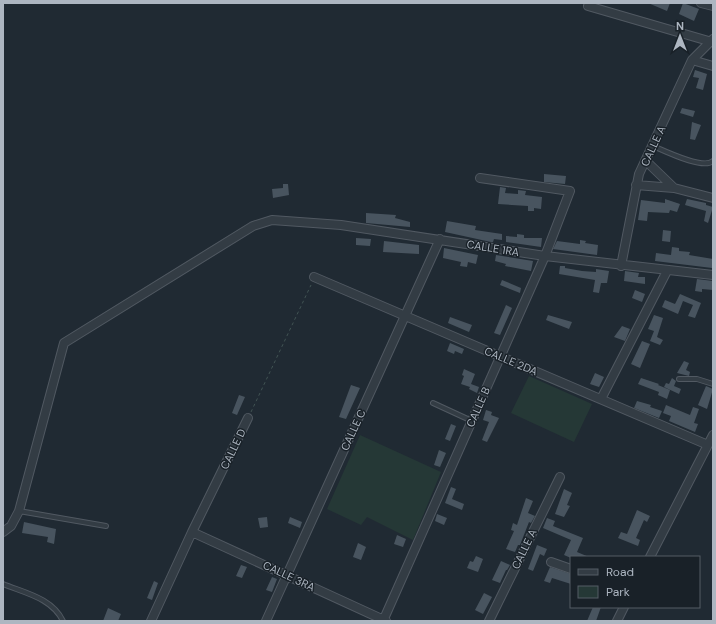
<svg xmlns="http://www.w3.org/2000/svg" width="716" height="624" viewBox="0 0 716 624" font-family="'DM Sans',sans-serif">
	<rect width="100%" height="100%" fill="#202a33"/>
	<!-- green -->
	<path fill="#253836" d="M529,376l63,28 -18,38 -63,-29z
		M360,435l81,37 -28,68 -46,-23 -6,8 -34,-16z"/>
	<!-- building -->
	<path fill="#48545f" d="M648,3h22l-3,8z
		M683,3l16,6 -5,12 -15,-7z
		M695,70l12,4 -4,16 -7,-2 3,-10 -6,-1z
		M682,108l13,3 -2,6 -13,-4z
		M692,122l9,3 -6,15 -5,-1z
		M544,174l22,2 -1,8 -21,-2z
		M283,184h5l1,11 -16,3 -1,-9 11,-1z
		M500,187l6,1 -1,5 13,1v-4l8,1 -1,4 17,2 -1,12 -7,-1v3h-6v-5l-30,-2z
		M665,199l15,5 -3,8 -7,-2 -1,3 -21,-1 -1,9 -9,-1 3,-20 24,3z
		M687,199l19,4v2l7,2 -5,16 -4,-2 2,-10 -21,-6z
		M366,213l30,2 -1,3 15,4v5l-44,-4z
		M447,221l29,5 -1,4 27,4v6l-8,-1 -1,3h-2l-46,-10z
		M663,230l8,1 -1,11 -8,-1z
		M517,234l7,1v3h18l-1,9 -35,-5v-6l11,1z
		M356,238l15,1 -1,7 -14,-1z
		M580,240l6,1 -1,2 13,2 -1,10 -44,-6 4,-8 23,3z
		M384,241l35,4v9l-36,-2z
		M672,247l7,1v3l11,1 -1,3 24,4 -1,9 -57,-7 1,-8 15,2z
		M444,248l34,7 -2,9 -8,-2 -1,5 -7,-1 1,-4 -18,-4z
		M496,255l37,6 -2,10 -26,-5 1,-2 -11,-3z
		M560,266h5v2l17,3 14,1v-3l13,2 -2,12h-6l-2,10 -6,-1 2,-12 -36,-6z
		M625,271l14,2 -1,4h7v7l-21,-3z
		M697,279l16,2v9l-11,-1v3l-7,-1z
		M502,280l19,8 -1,5 -20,-8z
		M635,290l10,4 -3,8 -10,-4z
		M680,294l21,9 -6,15 -7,-2 5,-11 -10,-4 -5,13 -16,-7 3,-7 10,4z
		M506,305l6,3 -12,27 -6,-2z
		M548,315l24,7 -3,7 -23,-9z
		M654,315l9,3 -6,19 6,3 -3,5 -10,-4 4,-10 -6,-2z
		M450,317l22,8 -3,7 -21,-9z
		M622,326l8,3 -5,12 -11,-4z
		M642,341l8,3 -10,24 -9,-4z
		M450,343l14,6 -2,5 -7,-3 -1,3 -7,-3z
		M684,361l5,2 -3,7 4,2 -1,4 -12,-3z
		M464,369l11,5 -4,10 8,3 -2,6 -8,-4 1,-2 -9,-3 3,-8 -2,-1z
		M595,373l9,4 -5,10 -9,-3z
		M641,378l18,6 -1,1 12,5 -3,9 -9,-4 1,-3 -21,-8z
		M672,378l4,3 -2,5 7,3 -2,5 -15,-7 2,-4 3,1z
		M351,385l9,3 -14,31 -7,-2z
		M706,386l7,3 -6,20 -9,-4z
		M239,395l6,2 -8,18 -5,-2z
		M637,401l14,4 -1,2 12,4 -3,7 -25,-10z
		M666,405l24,10 3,-8 6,2 -5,14 4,1 -3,8 -26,-11 2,-5 -8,-3z
		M486,410l6,2 -1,3 8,3 -12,24 -5,-2 7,-18 -6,-2z
		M451,424l5,2 -6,15 -5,-2z
		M439,450l7,3 -6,14 -6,-2z
		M451,487l5,2 -4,10 12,5 -2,6 -17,-7z
		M564,489l8,4 -5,12 3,1 -6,11 -9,-3z
		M526,498l7,3 -5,12 7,3 -4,7 -2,-1 -9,23h-2l-3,7 -9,-3 8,-18 -3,-1 2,-7 4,2z
		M637,510l13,6 -3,6 -3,-2 -8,18 4,2 -2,6 -20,-8 3,-6 6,2z
		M437,514l10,4 -3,7 -9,-4z
		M267,517l1,10 -8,1 -2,-10z
		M290,517l12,5 -2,6 -12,-5z
		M547,518l8,3 -2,5 30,12 -6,14 12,5 -18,1 -7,-3 7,-15 -28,-12z
		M24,522l32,7 -2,15 -7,-2 1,-5 -26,-4z
		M397,535l9,4 -3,8 -9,-3z
		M358,543l8,4 -5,13 -8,-3z
		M537,545l10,4 -3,7 -4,-2 -7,17 -5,-2z
		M476,556l7,3 -5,13 -11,-4 3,-7 3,1z
		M501,561l9,4 -3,5h-1l-6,13 -8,-3z
		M241,565l6,2 -5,11 -6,-2z
		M550,567l21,7v10l-19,-6 -2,5 -6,-2z
		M272,577l5,2 -5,13 -6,-2z
		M154,581l4,2 -6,17 -5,-2z
		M484,593l8,4 -9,17 -8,-4z
		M593,607h8l-5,14h-9z
		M108,608l13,6 -3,7h-15z"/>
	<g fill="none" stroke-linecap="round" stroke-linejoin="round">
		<!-- lane casing -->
		<g stroke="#515962" stroke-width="6">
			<path id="lane" d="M653,146c12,5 50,24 60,15
				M679,379h18l16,5
				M433,403l39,18
				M19,511l87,15
				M3,584c22,9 49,14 60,37"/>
		</g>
		<!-- street casing -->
		<g stroke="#515962" stroke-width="10">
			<path id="street" d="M701,3l12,3
				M588,6l124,36
				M692,60l21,6
				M646,161l28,27 39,10
				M636,185l38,3
				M621,266l18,-92 53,-114 21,-21
				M314,277l394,168
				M601,399l66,-128
				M3,532l8,-6 8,-15 45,-168 189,-117 19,-6 69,5 204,31 168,19
				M192,532l194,89
				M650,557l63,-122
				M551,562l20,7
				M151,621l41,-89 56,-114
				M266,621l174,-382
				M383,621l162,-365 25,-65 -90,-13
				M489,621l71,-144
				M617,621l7,-14"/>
		</g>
		<!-- path -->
		<path stroke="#415353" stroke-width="1" stroke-dasharray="3 3" stroke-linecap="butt" d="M251,412l60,-127"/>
		<!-- lane -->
		<use href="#lane" stroke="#333c44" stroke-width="4"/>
		<!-- street -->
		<use href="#street" stroke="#333c44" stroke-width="8"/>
	</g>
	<g text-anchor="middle" stroke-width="3" stroke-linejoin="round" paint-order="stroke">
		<!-- street labels -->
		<g font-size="11" fill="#adb6c1" stroke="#192128">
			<text transform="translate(653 146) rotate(-65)" y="4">CALLE A</text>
			<text transform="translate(493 248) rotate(9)" y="4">CALLE 1RA</text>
			<text transform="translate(511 361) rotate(23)" y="4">CALLE 2DA</text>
			<text transform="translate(478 407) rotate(-66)" y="4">CALLE B</text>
			<text transform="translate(353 430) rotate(-65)" y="4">CALLE C</text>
			<text transform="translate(233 449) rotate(-64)" y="4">CALLE D</text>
			<text transform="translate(524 549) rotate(-64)" y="4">CALLE A</text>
			<text transform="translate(289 576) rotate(25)" y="4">CALLE 3RA</text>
		</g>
	</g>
	<!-- border -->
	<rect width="716" height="624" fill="none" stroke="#adb6c1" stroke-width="8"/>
	<!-- legend -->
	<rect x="570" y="556" width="130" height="52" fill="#192128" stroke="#545d65"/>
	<rect x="578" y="569" width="20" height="6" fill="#333c44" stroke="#545d65"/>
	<text x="606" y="576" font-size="12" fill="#adb6c1">Road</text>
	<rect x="578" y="586" width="20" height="12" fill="#253836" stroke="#545d65"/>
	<text x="606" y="596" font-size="12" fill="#adb6c1">Park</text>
	<!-- north arrow -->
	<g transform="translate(680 36)" stroke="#192128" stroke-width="3" paint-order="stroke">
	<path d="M0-3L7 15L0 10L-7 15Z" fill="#adb6c1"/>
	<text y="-6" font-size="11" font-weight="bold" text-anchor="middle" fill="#adb6c1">N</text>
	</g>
</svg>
